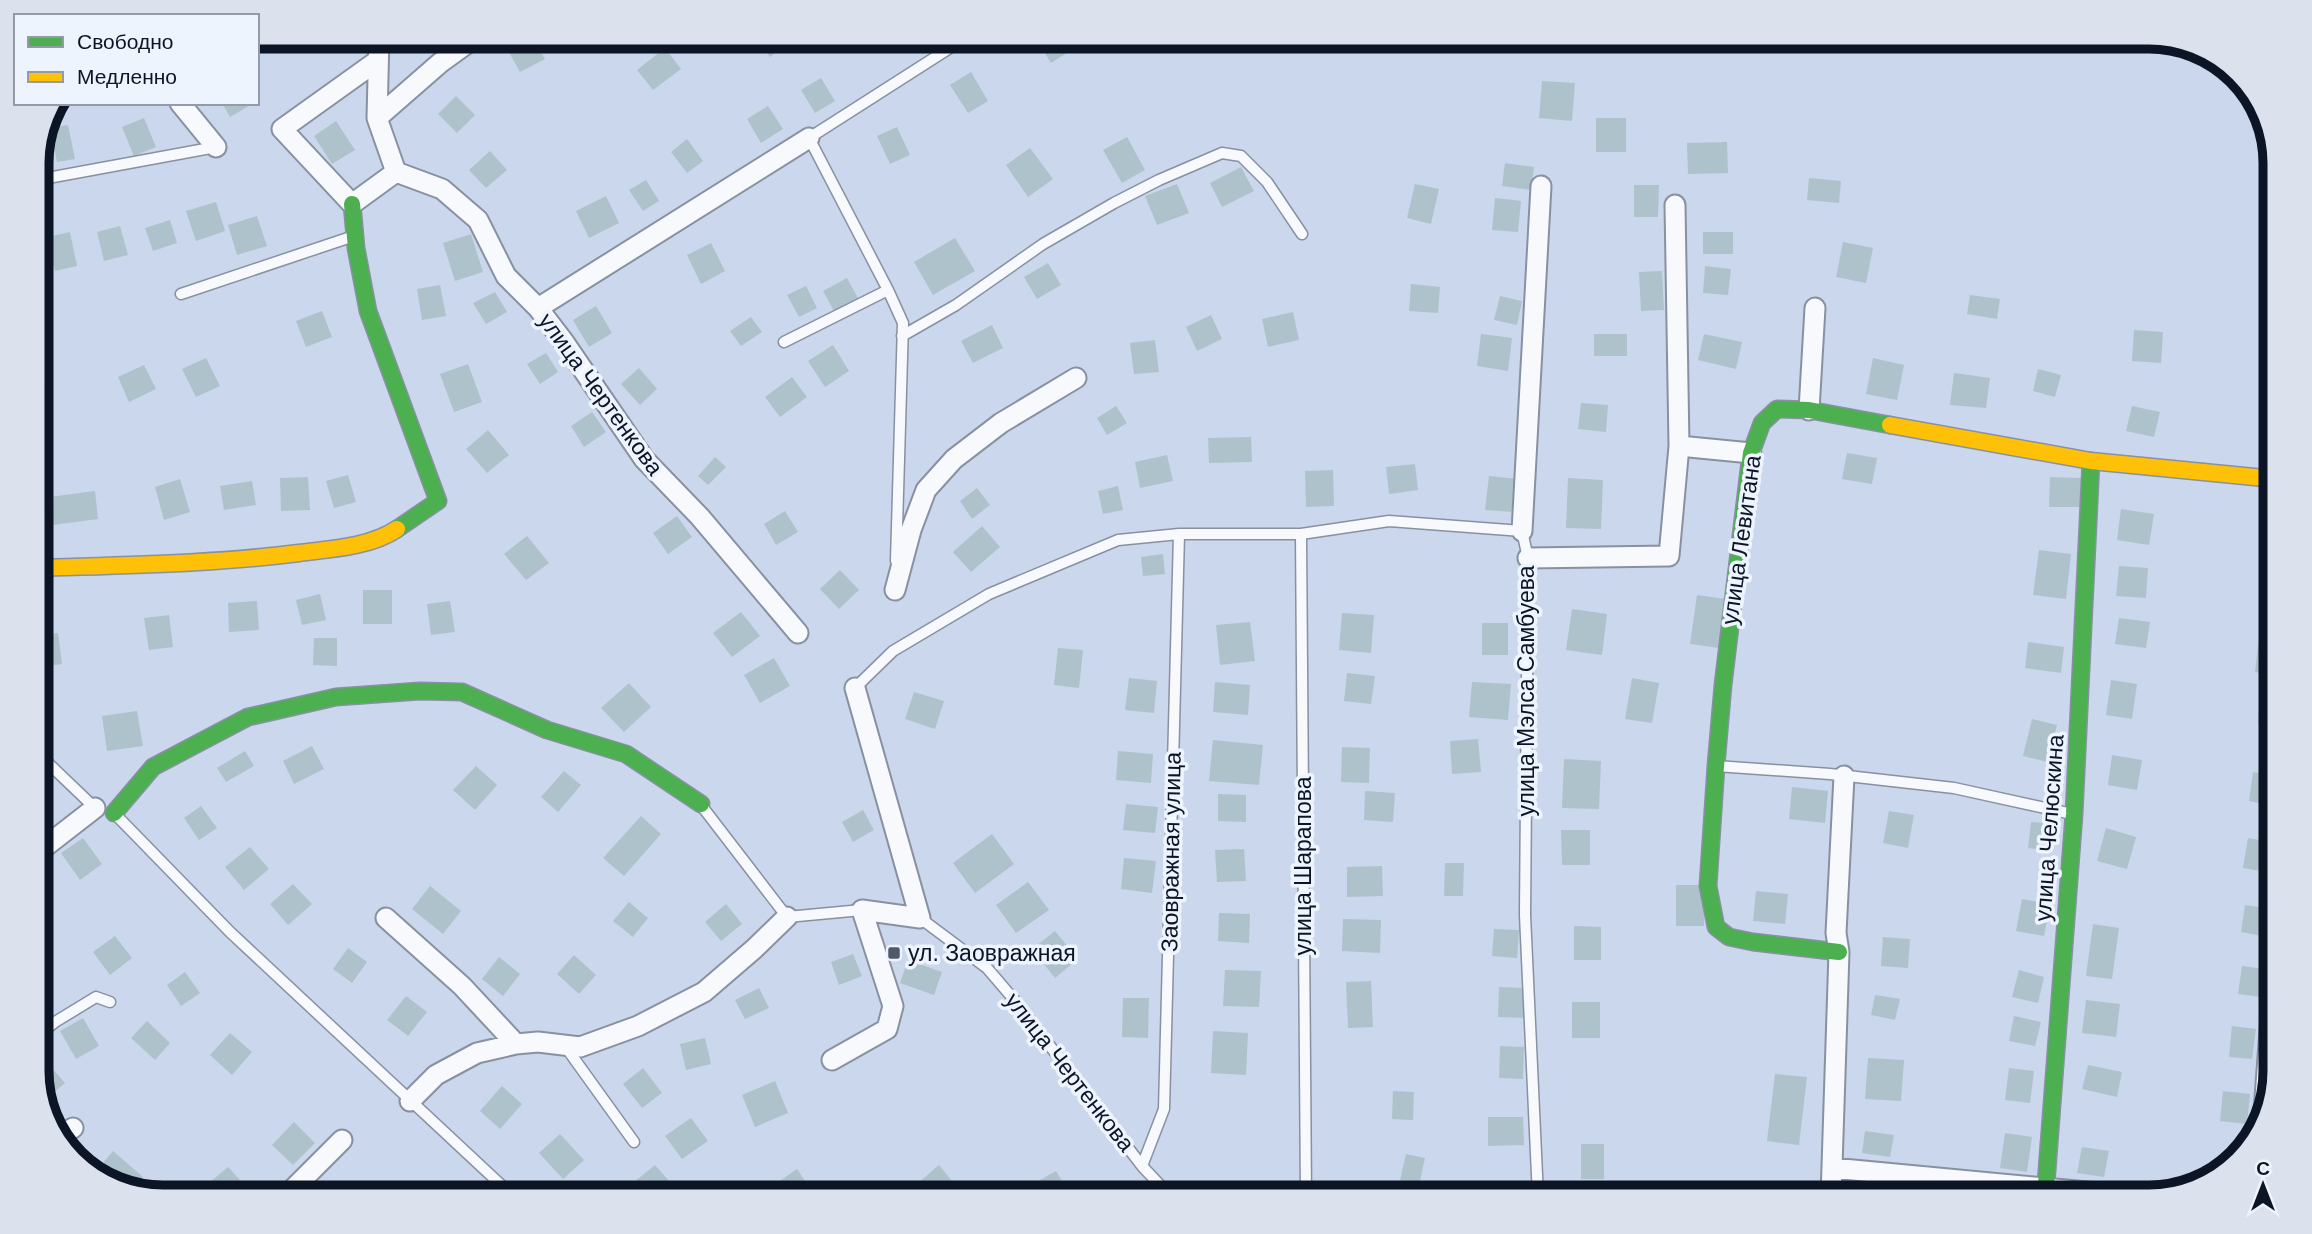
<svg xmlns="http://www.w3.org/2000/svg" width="2312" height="1234" viewBox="0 0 2312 1234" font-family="Helvetica,sans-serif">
	<rect width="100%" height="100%" fill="#cbd7ec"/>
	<!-- building -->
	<path fill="#aec2cc" d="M520,37h12l13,22 -25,13 -15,-27z
		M588,37h30l-17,15z
		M763,37h20l5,6 -18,14 -13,-16z
		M1035,37h35l6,10 -25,16z
		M1324,37h33l-24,14z
		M665,48l16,21 -28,21 -16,-20z
		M971,72l17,29 -20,12 -18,-28z
		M821,78l14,23 -20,12 -14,-23z
		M1542,81l33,2 -3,38 -33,-3z
		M456,96l19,19 -18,18 -19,-19z
		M222,103h32l-24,14z
		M768,106l15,23 -22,14 -14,-24z
		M144,118l12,29 -22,9 -12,-29z
		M1596,118h30v34h-30z
		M336,121l19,29 -23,14 -18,-28z
		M68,125l7,34 -18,3 -7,-34z
		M897,127l13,28 -20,9 -13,-28z
		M1127,137l18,33 -23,13 -19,-33z
		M687,139l16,22 -16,12 -16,-21z
		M1727,142l1,31 -40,1 -1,-31z
		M1030,148l23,31 -25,18 -22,-32z
		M490,151l17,19 -21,18 -17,-18z
		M1505,163l29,4 -3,23 -29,-4z
		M1241,167l13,24 -32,16 -12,-24z
		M1809,178l32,3 -2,22 -32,-3z
		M646,180l13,21 -16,10 -14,-21z
		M1177,184l12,29 -32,12 -12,-29z
		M1415,184l24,5 -8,35 -24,-6z
		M1634,185h25l-1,32h-24z
		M606,196l13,27 -30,15 -13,-27z
		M1495,198l26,3 -3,31 -26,-2z
		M216,202l9,29 -29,10 -10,-30z
		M257,216l10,30 -30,9 -9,-30z
		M170,220l7,23 -24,8 -8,-23z
		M120,226l8,29 -24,6 -7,-29z
		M70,232l7,34 -22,5 -8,-34z
		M1703,232h30v22h-30z
		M471,234l12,38 -28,9 -12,-38z
		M955,238l20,33 -42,24 -19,-33z
		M1843,242l30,6 -7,35 -30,-6z
		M711,243l14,28 -24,13 -14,-29z
		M1048,263l13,22 -24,14 -13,-22z
		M1705,266l26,3 -3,26 -25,-2z
		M1662,271l2,39 -23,1 -2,-39z
		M847,278l11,20 -24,13 -11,-20z
		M1411,284l29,3 -2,26 -29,-2z
		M440,285l6,31 -24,4 -5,-31z
		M806,286l11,22 -18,9 -12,-22z
		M495,292l12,20 -21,12 -13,-21z
		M1970,295l30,4 -3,20 -30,-5z
		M1500,296l22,5 -5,24 -23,-5z
		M596,306l16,27 -23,14 -16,-27z
		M322,311l10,26 -26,10 -10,-26z
		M1293,312l6,28 -31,7 -6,-28z
		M1211,315l11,24 -25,12 -11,-24z
		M751,317l11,15 -21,14 -11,-15z
		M992,325l11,23 -30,15 -12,-22z
		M2134,330l29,2 -2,31 -29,-2z
		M1481,334l31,4 -4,33 -31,-5z
		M1594,334h33v22h-33z
		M1704,334l38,8 -6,27 -38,-9z
		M1155,340l4,32 -25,2 -4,-31z
		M833,345l16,26 -24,16 -17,-26z
		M546,353l12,19 -18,12 -13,-20z
		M206,358l14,28 -24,11 -14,-28z
		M1873,358l31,7 -7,35 -31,-6z
		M468,364l14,38 -28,10 -14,-38z
		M144,365l12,24 -27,13 -11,-25z
		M639,368l18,21 -17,16 -19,-21z
		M2038,369l23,6 -6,22 -22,-6z
		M1954,373l36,5 -4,30 -36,-3z
		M792,377l15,20 -27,20 -15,-20z
		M1581,403l27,2 -2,27 -28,-3z
		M1116,406l11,17 -20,12 -10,-17z
		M2132,406l28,6 -6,25 -28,-6z
		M592,412l14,20 -22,15 -13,-21z
		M488,430l21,25 -22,18 -21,-24z
		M1251,437l1,25 -43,1 -1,-25z
		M1847,453l30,5 -5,26 -30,-5z
		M1167,455l6,26 -33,7 -5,-26z
		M715,457l11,10 -18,18 -10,-9z
		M1415,464l3,26 -29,4 -3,-27z
		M1333,470l1,36 -28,1 -1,-36z
		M348,475l8,27 -22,6 -8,-27z
		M1489,476l30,3 -4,33 -30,-2z
		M308,477l2,33 -29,1 -1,-33z
		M2050,477l31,1 -1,29h-31z
		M1568,478l35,2 -2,49 -35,-1z
		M180,479l10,33 -26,8 -9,-33z
		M252,481l4,24 -32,5 -4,-24z
		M1118,486l5,24 -20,4 -5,-23z
		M977,488l13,17 -18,14 -12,-18z
		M95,491l3,28 -45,6 -4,-28z
		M2121,509l33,5 -5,31 -32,-5z
		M785,511l13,21 -22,13 -12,-21z
		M677,516l15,21 -24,17 -15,-21z
		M982,526l18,21 -29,25 -18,-20z
		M527,536l22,27 -23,17 -22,-26z
		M2039,550l32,4 -5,45 -33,-4z
		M2267,551h8v51h-9z
		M1163,554l2,20 -22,2 -2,-19z
		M2119,566l29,2 -2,30 -30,-2z
		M840,570l19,20 -20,19 -19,-20z
		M363,590h29v34h-29z
		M320,594l6,26 -24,5 -6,-25z
		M1697,595l29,4 -7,49 -29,-4z
		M257,601l2,29 -30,2 -1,-29z
		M450,601l5,31 -24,3 -4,-31z
		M1572,609l35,5 -5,41 -36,-5z
		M741,612l19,24 -28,21 -19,-24z
		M1342,613l32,2 -3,38 -32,-3z
		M169,615l4,32 -24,3 -5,-32z
		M2119,618l31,4 -4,26 -31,-4z
		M1250,622l5,39 -35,4 -4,-40z
		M1482,623h26v32h-26z
		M2260,631l15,2v42l-20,-3z
		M58,633l4,31 -25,4v-32z
		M314,638h23v28l-24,-1z
		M2028,642l36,5 -3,26 -36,-5z
		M1058,648l25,2 -4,38 -25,-3z
		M774,658l16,28 -30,17 -16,-28z
		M1347,673l28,3 -4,28 -27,-3z
		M1129,678l28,3 -3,32 -29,-3z
		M1632,678l27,5 -7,40 -27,-4z
		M2111,680l26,4 -5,35 -26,-4z
		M1215,682l35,3 -2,30 -35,-3z
		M1472,682l39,2 -3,36 -39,-3z
		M629,683l22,24 -27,25 -23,-24z
		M914,692l30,9 -9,28 -30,-10z
		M2261,694l14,2v28l-17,-1z
		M137,711l6,35 -36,5 -5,-35z
		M2032,719l25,6 -9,37 -25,-6z
		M1478,739l3,33 -29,2 -2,-33z
		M1213,740l50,5 -4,40 -50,-4z
		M312,746l12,23 -30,15 -11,-23z
		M1342,747l28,1 -1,35 -28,-1z
		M245,751l9,15 -28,16 -9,-14z
		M1118,751l35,3 -2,29 -35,-3z
		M2112,755l30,5 -5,30 -29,-5z
		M1564,759l37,2 -2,48 -37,-1z
		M476,766l21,19 -22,25 -22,-20z
		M564,771l17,14 -23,27 -17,-15z
		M2253,772l22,4v30l-26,-5z
		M1792,787l36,4 -3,32 -36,-4z
		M1365,791l30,2 -2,29 -29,-2z
		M1218,794l28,1v27l-28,-1z
		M1126,804l32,3 -3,26 -32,-3z
		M201,806l16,22 -18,12 -15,-22z
		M863,810l11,20 -21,12 -11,-20z
		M1889,811l25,4 -6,33 -25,-5z
		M641,816l20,18 -37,42 -21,-18z
		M2031,822l23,2 -3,27 -23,-3z
		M2106,828l30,9 -9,32 -30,-8z
		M1561,830h29v35h-28z
		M992,834l22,30 -39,29 -22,-30z
		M83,838l19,26 -22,16 -19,-27z
		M2248,838l27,5 -3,30 -29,-5z
		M250,847l19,22 -25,21 -19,-23z
		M1244,849l2,32 -29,1 -2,-32z
		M1124,858l32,3 -4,32 -31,-4z
		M1445,863h19l-1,33h-19z
		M1382,866l1,30 -36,1v-30z
		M1028,882l21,28 -33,23 -20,-28z
		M293,884l19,20 -24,21 -18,-21z
		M1676,885h29l-1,41h-28z
		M430,886l31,25 -18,23 -31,-25z
		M1756,891l32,3 -3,30 -32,-3z
		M2022,899l28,5 -6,32 -28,-5z
		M629,902l19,16 -15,19 -20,-16z
		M726,904l16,20 -21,17 -16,-19z
		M2245,905l21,3 -4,28 -21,-4z
		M1219,913l31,1 -1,29 -31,-2z
		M1343,919l38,1 -1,33 -38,-2z
		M37,920l13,15 -13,12z
		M2093,924l26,4 -7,51 -26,-3z
		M1574,926l27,1v33h-27z
		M1494,929l25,1 -2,28 -25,-2z
		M1055,931l23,28 -23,19 -23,-29z
		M115,936l17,22 -22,17 -17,-23z
		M1883,937l27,2 -2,29 -27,-2z
		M348,948l19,14 -15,21 -19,-14z
		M853,954l9,22 -23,9 -8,-23z
		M574,955l22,20 -17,19 -22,-20z
		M499,957l21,17 -17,22 -21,-17z
		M908,960l34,12 -8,23 -34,-12z
		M2242,966l22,3 -3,28 -23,-3z
		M1225,970l36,1 -2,36 -36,-1z
		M2019,970l25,7 -6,26 -26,-6z
		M185,972l15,21 -19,13 -14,-21z
		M1371,981l2,46 -25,1 -2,-46z
		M1499,987l26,1 -1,30 -26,-1z
		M759,988l10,20 -24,11 -10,-19z
		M1875,995l25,4 -5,21 -24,-5z
		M406,996l21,16 -19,24 -21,-16z
		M1123,998h26l-1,40 -26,-1z
		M2086,1000l34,4 -4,33 -34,-4z
		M1572,1002h28v36h-28z
		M2014,1016l27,6 -6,24 -26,-5z
		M83,1018l16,28 -23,13 -16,-28z
		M147,1021l23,22 -15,17 -24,-22z
		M2232,1026l24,3 -4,30 -23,-2z
		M1213,1031l35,2 -2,42 -35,-2z
		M230,1033l22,19 -20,23 -22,-20z
		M705,1038l6,26 -25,6 -6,-26z
		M1500,1046l24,1 -1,32 -24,-1z
		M1868,1058l36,2 -3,41 -36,-2z
		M44,1059l21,24 -21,18 -7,-21v-15z
		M2088,1065l34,7 -5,25 -35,-8z
		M643,1068l19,25 -20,15 -19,-24z
		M2009,1068l25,3 -4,32 -25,-3z
		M1775,1074l32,3 -8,68 -32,-4z
		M775,1081l13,32 -33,14 -13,-32z
		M502,1086l20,18 -22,25 -20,-18z
		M1393,1091l21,1 -1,28 -21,-1z
		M2223,1091l27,3 -3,30 -27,-3z
		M1488,1117h35l1,28 -36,1z
		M691,1118l17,23 -26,18 -17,-23z
		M294,1122l21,21 -22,22 -21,-20z
		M1865,1131l29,4 -4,22 -28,-4z
		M2005,1133l27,4 -5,35 -27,-4z
		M560,1134l24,26 -21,19 -24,-26z
		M1581,1144h23v35h-23z
		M2082,1147l27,4 -5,26 -27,-4z
		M113,1151l30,26 -11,13 -22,-5 -15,-13z
		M1406,1154l19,4 -8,36 -19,-5z
		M2218,1155l16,2 -20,22z
		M655,1165l23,26 -9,6h-25l-11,-14z
		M939,1165l25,31 -2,1h-32l-12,-14z
		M228,1167l24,26 -5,4h-23l-14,-15z
		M797,1169l12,18 -14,10h-13l-8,-12z
		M1056,1171l16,26h-31l-8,-13z
		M1767,1192l35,3v2h-35z"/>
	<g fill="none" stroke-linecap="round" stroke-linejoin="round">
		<!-- lane casing -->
		<g stroke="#8791a2" stroke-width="13">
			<path id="lane" d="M37,180l179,-33
				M181,294l173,-58
				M902,336l54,-31 87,-61 71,-41 45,-23 63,-27 19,3 26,26 35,52
				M784,342l104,-52
				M1301,534l5,663
				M896,561l7,-238 -15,-33 -79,-152 158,-101
				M855,688l38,-37 96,-57 129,-54 61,-6h122l88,-13 133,10 6,27 -3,357 13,282
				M37,747l13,18 45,43 4,1
				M1716,766l114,8 124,14 118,26
				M701,805l86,112 75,-7
				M116,815l114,117 284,265
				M920,918l67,50 30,35 125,163 29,31
				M37,1015l11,12
				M37,1036l18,-14 41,-25 14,5
				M565,1046l69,96
				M1142,1166l22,-57 15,-575"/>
		</g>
		<!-- street casing -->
		<g stroke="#8791a2" stroke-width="23">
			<path id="street" d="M379,37l-2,81 19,54
				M377,61l-95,68 70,75 44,-32
				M180,103l36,44
				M377,118l63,-55 36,-26
				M396,172l46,17 36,31 28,56 32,32 26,34 80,117 56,58 98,116
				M538,308l271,-170
				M1809,410l6,-102
				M1679,446l72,7
				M1522,531l19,-345
				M1528,558l141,-2 10,-110 -4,-241
				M895,590l16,-60 15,-40 28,-31 47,-36 75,-45
				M37,853l58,-45
				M386,918l76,68 54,58
				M832,1060l55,-31 6,-23 -31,-96 58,8 -65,-230
				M410,1101l26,-26 41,-22 39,-9 22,-2 42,5 58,-21 66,-34 50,-43 33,-32
				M2263,1125l12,-163
				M57,1137l16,-9
				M1832,1168l309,29
				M285,1197l57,-57
				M1831,1197l8,-245 -3,-19 8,-157"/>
		</g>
		<!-- fast casing -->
		<g stroke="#8791a2" stroke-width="19">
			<path id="fast" d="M352,204l4,44 12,63 70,190 -41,28
				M114,813l39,-46 95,-50 88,-20 84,-6 42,1 85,38 79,24 75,50
				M1839,952l-86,-10 -24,-5 -13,-10 -8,-41 8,-120 7,-81 28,-232 11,-30 15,-14 32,1 81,15
				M2045,1197l29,-383 17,-353"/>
		</g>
		<!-- slow casing -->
		<g stroke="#8791a2" stroke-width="19">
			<path id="slow" d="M1890,425l201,36 184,18
				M37,568c88,-3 175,-4 262,-15 32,-4 71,-6 98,-24"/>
		</g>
		<!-- lane -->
		<use href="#lane" stroke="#f7f9fc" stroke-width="10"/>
		<!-- street -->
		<use href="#street" stroke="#f7f9fc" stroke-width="19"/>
		<!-- fast -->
		<use href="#fast" stroke="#4caf50" stroke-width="16"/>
		<!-- slow -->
		<use href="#slow" stroke="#ffc107" stroke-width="16"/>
	</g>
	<!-- markers -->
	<rect fill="#4f596b" stroke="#eef4fe" stroke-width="2.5" x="887" y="946" width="14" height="14" rx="3.5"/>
	<g text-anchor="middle" stroke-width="7" stroke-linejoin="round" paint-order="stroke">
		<!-- street labels -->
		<g font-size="23" fill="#0c1526" stroke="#eef4fe">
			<text transform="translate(601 394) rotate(54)" y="8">улица Чертенкова</text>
			<text transform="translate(1741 540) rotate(-82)" y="8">улица Левитана</text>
			<text transform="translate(1526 691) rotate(-90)" y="8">улица Мэлса Самбуева</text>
			<text transform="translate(2049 828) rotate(-86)" y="8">улица Челюскина</text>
			<text transform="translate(1171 852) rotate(-89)" y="8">Заовражная улица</text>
			<text transform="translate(1303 866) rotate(-90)" y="8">улица Шарапова</text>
			<text transform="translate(1070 1072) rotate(52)" y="8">улица Чертенкова</text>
		</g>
		<!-- poi labels -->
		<g font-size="23" fill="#0c1526" stroke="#eef4fe" text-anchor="start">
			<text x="908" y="961">ул. Заовражная</text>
		</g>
	</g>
	<!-- crop -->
	<path d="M0 0H2312V1234H0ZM163 49H2149A114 114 0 0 1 2263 163V1071A114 114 0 0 1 2149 1185H163A114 114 0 0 1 49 1071V163A114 114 0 0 1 163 49Z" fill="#dce2ed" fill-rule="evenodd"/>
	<path fill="none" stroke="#0c1526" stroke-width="9" d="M163 49H2149A114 114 0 0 1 2263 163V1071A114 114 0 0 1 2149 1185H163A114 114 0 0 1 49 1071V163A114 114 0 0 1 163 49Z"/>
	<!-- legend -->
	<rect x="14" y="14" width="245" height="91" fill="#eef4fe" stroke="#949ba8" stroke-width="2"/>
	<rect x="28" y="37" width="35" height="10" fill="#4caf50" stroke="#949ba8" stroke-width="2"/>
	<text x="77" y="49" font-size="21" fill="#0c1526">Свободно</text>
	<rect x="28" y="72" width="35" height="10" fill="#ffc107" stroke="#949ba8" stroke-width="2"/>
	<text x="77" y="84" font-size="21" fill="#0c1526">Медленно</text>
	<!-- north arrow -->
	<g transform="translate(2263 1185)" stroke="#eef4fe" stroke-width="5" paint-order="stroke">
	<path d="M0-5L12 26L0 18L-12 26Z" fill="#0c1526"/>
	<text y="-10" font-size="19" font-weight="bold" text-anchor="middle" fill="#0c1526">С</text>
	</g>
</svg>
